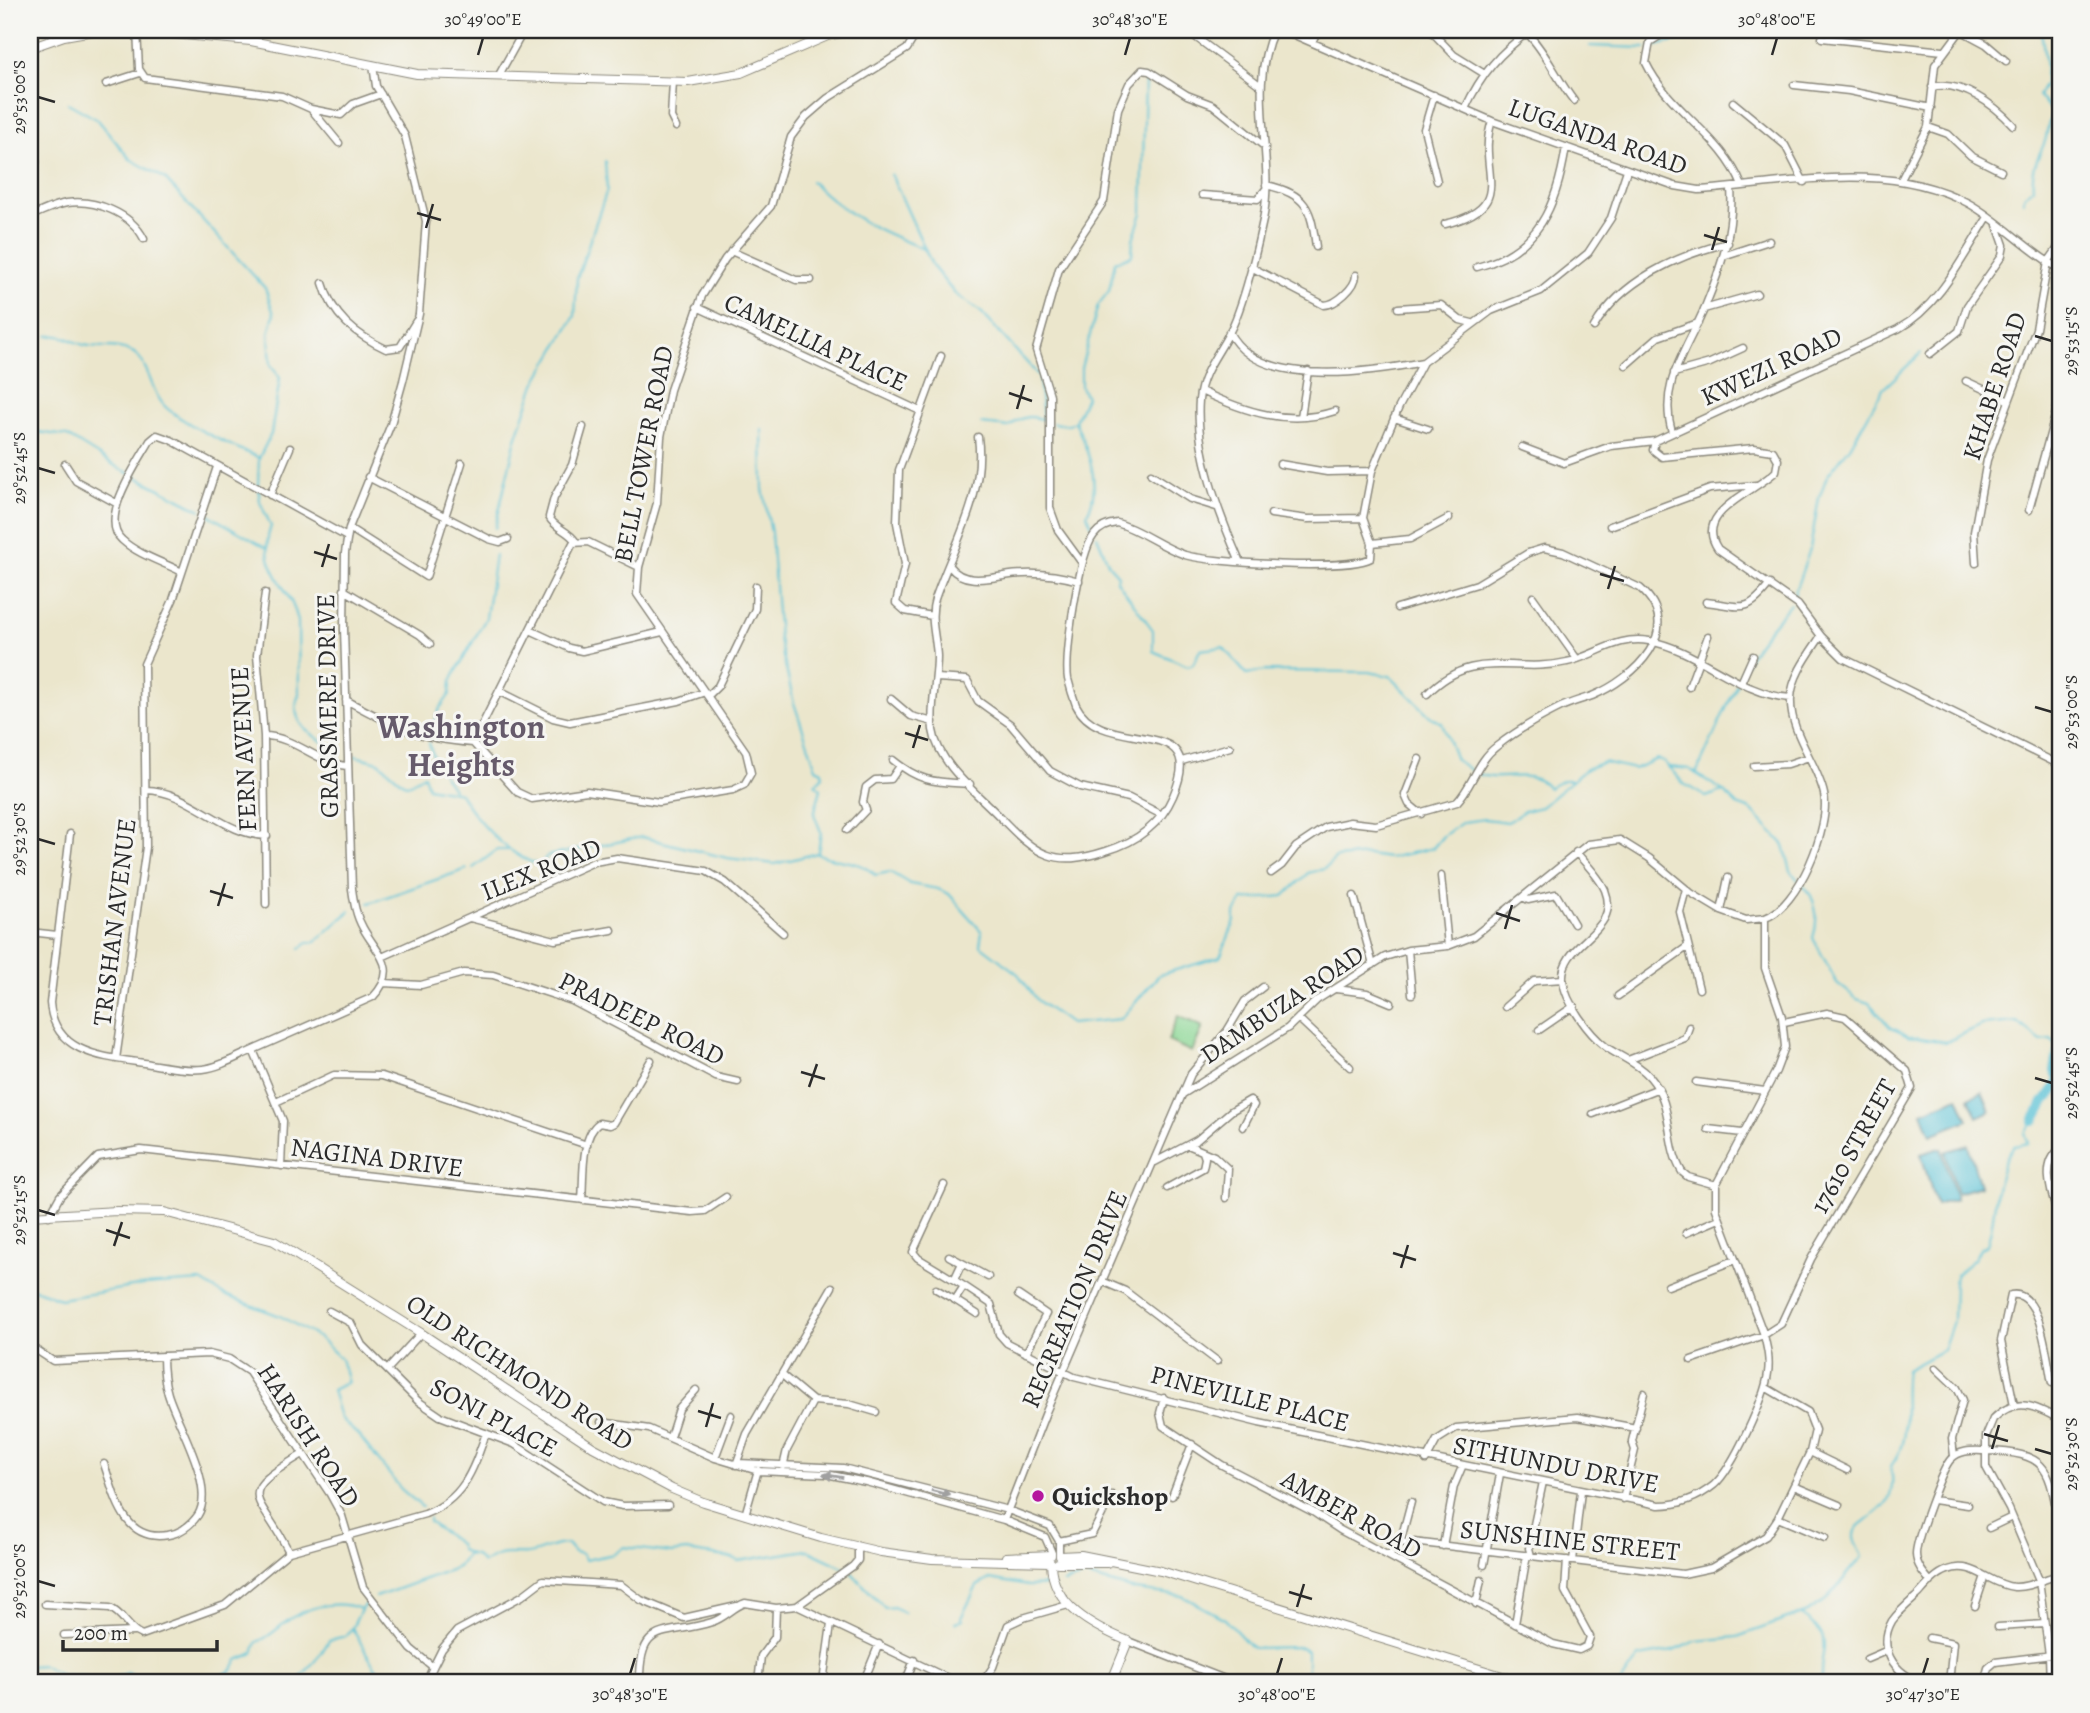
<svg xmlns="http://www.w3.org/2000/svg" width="2090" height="1713" viewBox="0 0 2090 1713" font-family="Alegreya,serif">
	<rect width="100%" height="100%" fill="#f6f6f2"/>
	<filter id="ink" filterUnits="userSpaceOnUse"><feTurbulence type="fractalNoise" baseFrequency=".0143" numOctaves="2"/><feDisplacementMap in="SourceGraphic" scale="14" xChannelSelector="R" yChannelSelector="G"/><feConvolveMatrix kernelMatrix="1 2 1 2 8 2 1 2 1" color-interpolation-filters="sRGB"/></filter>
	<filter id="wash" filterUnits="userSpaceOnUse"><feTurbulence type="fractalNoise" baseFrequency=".00686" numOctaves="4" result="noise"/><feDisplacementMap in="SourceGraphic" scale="28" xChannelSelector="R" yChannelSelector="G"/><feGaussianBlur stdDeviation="1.57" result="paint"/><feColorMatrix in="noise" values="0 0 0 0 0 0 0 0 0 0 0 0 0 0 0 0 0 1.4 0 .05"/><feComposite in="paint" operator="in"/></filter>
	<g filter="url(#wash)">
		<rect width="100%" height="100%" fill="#ebe6cc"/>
		<!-- green -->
		<path fill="#8bd794" stroke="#5b8160" stroke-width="2" d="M1178,1016l25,11 -11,25 -24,-11z"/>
		<!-- water -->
		<path fill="#5bc3d7" stroke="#437781" stroke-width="2" d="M1982,1092l8,19 -13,6 -8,-19z
			M1958,1097l10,23 -37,15 -9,-23z
			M1968,1145l12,41 -23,7 -12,-41z
			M1941,1148l15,51 -20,6 -15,-51z"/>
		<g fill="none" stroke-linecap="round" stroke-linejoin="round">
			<!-- stream -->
			<path stroke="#5bc3d7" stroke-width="2" d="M1590,46l55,2
				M1650,47l78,-17
				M68,103l30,17 32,39 34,19 101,110 9,26 -5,20 2,31 9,13 -9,56 -12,24 -1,27
				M891,174l42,93 22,27 26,18 58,64 4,43
				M811,181c38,37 66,49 115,69
				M2024,201v-5l9,-8c-2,-17 4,-29 11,-44 4,-9 2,-18 9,-32l-15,-16 7,-12 1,-18 -5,-36
				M48,336c13,-3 24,6 36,9 17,4 32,-1 48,7 17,7 18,44 37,58 28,21 59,34 90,48
				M1053,423l16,2 5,-3
				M981,424l28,3c14,-12 21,-12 39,-6
				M762,430l1,59 8,44 8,106 15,64 22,65 6,3 1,5 -8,8 6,5 -7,25 7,18 -3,20
				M30,431l37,5 50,31 84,43
				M259,490l1,12 11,24c-15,40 20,60 27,95l1,73c-13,32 19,44 41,58
				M207,514l60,34
				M495,528l20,-86 20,-58 40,-68 2,-38 30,-88 -2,-29
				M1094,531l-7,-17c16,-29 0,-65 -12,-93l11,-24 -5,-10v-19l17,-63 11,-14 6,-29 17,-7 1,-16 9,-26 3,-136
				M1097,536l12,29 9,10 -1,6 36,49v21l35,15 5,-2 7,-14 23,-3 23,27 19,-3 104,1 21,4 40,40 12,7 14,37 17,12
				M1793,597l17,-48 9,-51 8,-22 23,-29 33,-58 38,-36
				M1739,679c10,-29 32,-51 51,-75
				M431,730l9,-22 10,-14 1,-13 35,-63 9,-63
				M429,743l6,19 18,27
				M355,756l24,6 24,21 5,1 16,-9 4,12 32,6c16,28 49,64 80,72l7,-9 95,-19 85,21 48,6 42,-11c19,11 43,5 58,22l15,-3 20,12 28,5 11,5 33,38 -2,13 38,29 19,26 33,24 51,-5 38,-44 61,-18 15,-36v-8l8,-13 41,-4 24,-23 16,-4 12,-11 32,-3 21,3 44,-10 10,-12 20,-14 22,-3 23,3 16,-11 17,-4 45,-38 18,-7 30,7 23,-10 6,2 21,23 22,13 17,-6 14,14 14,5 33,35 7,26 7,9
				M1670,767l19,2 34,22
				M1478,774c25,10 51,-8 71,14l14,-8h9
				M1696,774l41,-90
				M473,868l24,-18h12
				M1802,884c15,14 17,36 11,54l24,45 20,16 12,4 21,24 18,9 38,6 36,-17 35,-3 24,19 10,-1 8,7
				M369,903l98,-34
				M300,949l7,-6 8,-1 35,-31
				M30,1287l30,12 84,-14 57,-4 21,13 58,22 39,22 22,21 7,23 -16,8 8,28 20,19 41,52 21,18
				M429,1518v4l30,22 2,6 9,4
				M850,1571l35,37 9,-1 10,6
				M1064,1583l21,-7 50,14 47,6 43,23 27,29 47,-1 8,4v19l10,13
				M376,1597l82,-30 9,-13 8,1 8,8c24,-14 21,-7 45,-9 14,-2 24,-10 39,-10l7,8 8,2 3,6 29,-6 10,-7 48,6 14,-2 47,7 5,3 69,-11 38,18
				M361,1610l-9,18 22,38 12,13 -2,4
				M1801,1615c39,26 15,34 21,68
				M955,1623l8,-3 -2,-2 16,-32 13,-7 38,7 25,-1
				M30,1666l13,-1 17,10 26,2 6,6
				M102,1683l26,-10 21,10
				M151,1683l13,-8 24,8
				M207,1683l25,-13 6,-10 15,-7 4,-11c15,-6 23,-17 36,-25 21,-12 46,-17 68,-8l7,-7
				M284,1683l3,-2 11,1c10,-15 23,-25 31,-42l17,-4 7,-10
				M1621,1683l18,-26 34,-6 23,-10 41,-4 70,-25 19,-12 36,-43c-2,-6 -8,-14 -8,-20 -1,-23 47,-16 37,-71 22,-28 10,-64 15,-96l37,-20 10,-29 1,-39 3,-8 18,-16 5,-10 7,-3c11,-32 5,-73 27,-99l14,-3 -3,-10 9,-12"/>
			<!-- river -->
			<path stroke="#5bc3d7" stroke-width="10" d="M2060,1044l-5,27 5,8
				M2048,1098l12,-17
				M2034,1121l11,-20"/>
		</g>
	</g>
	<g filter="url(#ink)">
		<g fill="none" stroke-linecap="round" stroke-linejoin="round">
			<!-- minor casing -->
			<g stroke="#8b887c" stroke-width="9">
				<path id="minor" d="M137,30l2,39 6,9 137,18 29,13 28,34
					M1186,30l75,56
					M1283,30l209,91 183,65 24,4c89,-6 187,-31 269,13 33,18 59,48 92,66
					M1430,30l24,25 29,18
					M1669,30l-19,12 -4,21c23,48 77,73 96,123
					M1960,30l26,14 20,17
					M1527,33c20,20 29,45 47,68
					M1822,38l121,13
					M1312,42l6,-12
					M499,75l25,-45
					M673,81l-2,36 5,10
					M106,84l34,-11
					M1794,85l55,6 82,17
					M1932,87c29,-7 63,18 81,38
					M1434,95l-10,34 13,52
					M1733,102l52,43 19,37
					M311,109l30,6 12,-11 28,-10
					M1465,109c16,-35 35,-57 66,-79
					M1928,127l20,7 23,22 30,15
					M2059,138h1
					M30,165l6,-3
					M1901,180l27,-53 7,-62 26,-35
					M1266,185c41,9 45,23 50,62
					M1202,195l56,4 7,-9
					M30,216c12,-4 24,-11 37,-13 28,-4 64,10 77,36
					M1445,224c75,-18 30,-54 47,-103
					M731,251l65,29h15
					M1723,256l46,-15
					M1251,267l73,38c12,0 32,-18 32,-30
					M1477,267c62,-16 80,-62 89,-120
					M323,283c9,33 33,52 63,66l14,-2 16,-26
					M697,307l223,104
					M1398,308l43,-3 19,15 12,3
					M1704,309l53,-15
					M1594,327c27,-46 83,-72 134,-84
					M1229,332c30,58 143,40 194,30
					M1930,354l29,-23 8,-25 35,-50 2,-11 -7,-20
					M1626,365l32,-28 40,-14
					M1674,373l36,-10 33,-15
					M1966,381l41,19
					M1201,391c42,20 87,36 134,20
					M1301,417l7,-46
					M1394,418l34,11
					M1672,432c-14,-48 15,-82 33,-125 16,-39 29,-77 26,-119
					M978,437c8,58 -25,109 -43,162 -6,18 1,38 2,57 0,25 -7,50 -4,74 5,34 45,64 67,87 36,38 54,51 106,34 30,-9 54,-25 67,-55 38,-86 -71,-37 -97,-91 -3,-8 -6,-18 -8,-26 -4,-24 11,-125 26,-144 6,-8 14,-11 23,-12 24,7 44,24 68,32 27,8 163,16 186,3l1,-15 -9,-25 9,-47 27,-64 24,-45 68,-51 50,-20 47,-38 23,-35 16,-48
					M1655,441l-2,9 9,7 92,-9 19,3 5,9 -2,11c-20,21 -84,41 -58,78l80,56 23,31 22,22 217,107
					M1522,447l42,16 47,-17 44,-5 243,-112c42,-23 65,-73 90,-112
					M65,464l11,17 40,22
					M1280,464l47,8 45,-1
					M1151,474l39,25 26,8
					M368,477l121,62 11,3 8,-3
					M270,495l20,-47
					M2029,510l31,-112
					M1271,514l37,5 55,-1
					M1610,526l100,-37 46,-4
					M349,528l77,49 36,-114
					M576,542c-7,-12 -21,-13 -27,-25l5,-19 18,-33 11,-38
					M1372,543l38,-4 39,-21
					M1239,560c-20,-46 -44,-109 -40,-160 3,-33 26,-52 37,-82 12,-31 20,-65 27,-98 13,-63 -17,-130 11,-190
					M1082,563l-24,-33 -8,-22v-113l-14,-45 23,-81 45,-68 14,-92 11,-25 13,-14 7,1 38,24 26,10 52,42
					M1976,563l-2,-31 13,-72 49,-131 12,-67 12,-17
					M950,567c17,22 50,7 73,7 19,-1 38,2 56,7
					M180,571c-18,-9 -43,-17 -58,-31 -24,-21 16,-78 28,-99l7,-6 14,5 176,97
					M344,590l76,45 10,9
					M265,593l-8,62 7,81 2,168
					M1533,597l44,62
					M1706,602c36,4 40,13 64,-18
					M932,616l-27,-5 -9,-8 9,-39 -8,-41 2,-53 42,-114
					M530,630l39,18 13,3 80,-19
					M937,678l30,2 11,21 32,23 40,47 30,16 49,11 33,17
					M1741,683l12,-27
					M1689,687l19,-51
					M499,691l54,27 17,4 109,-21 26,-9
					M1427,694c47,-48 87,-19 140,-32 28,-6 51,-27 82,-21 51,9 90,54 142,57
					M708,696l10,-10 37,-77 1,-23
					M891,699l20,17 22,6
					M346,700c50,27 68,38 127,43l44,49 15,7 55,-8 72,11 74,-12 11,-5 7,-12 -5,-21 -109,-158 2,-27 18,-64 4,-66 9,-47 32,-94 23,-37 46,-53 20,-69 15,-20 22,-19 79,-49 6,-10v-9
					M264,736c30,0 52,27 83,30
					M473,743l100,-200 15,-1 51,25
					M1419,759l-14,36 4,9 12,10
					M893,760c28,23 43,22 77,24
					M1182,761l48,-14
					M1754,766l34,-2 21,-7
					M146,790c45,1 76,45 121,46
					M847,830l19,-20 -3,-8 3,-15 9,-7 16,-1 9,-13
					M70,834l-20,169c4,51 53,54 94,60 19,3 39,8 59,6 17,-2 34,-12 50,-19
					M1576,852c9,11 23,24 29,38 17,43 -45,51 -42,90 2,22 26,54 43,67 14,10 32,16 44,30 25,29 14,66 32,95l6,5 28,8
					M1271,873l11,-8 14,-18 30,-20 24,-5 26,3 81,-23c16,-17 20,-41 40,-56 18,-14 40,-27 60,-37 11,-6 23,-9 35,-13 42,-17 95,-67 48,-108l-77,-36 -19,-4 -16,5 -51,31 -80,24
					M1441,876l7,70
					M1686,889l-6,23 19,77
					M1354,896l19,69
					M1523,897l5,3 28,-6 18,30
					M1721,911l7,-33
					M470,918l85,22 57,-10
					M30,932l27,3
					M1408,950l4,44
					M382,957l212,-95 23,-4 89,13 19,11 58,51
					M384,983l37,2 43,-12 29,2 79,26 144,76 22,5
					M1336,989l31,4 24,10
					M1618,996l69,-49
					M1505,1007l29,-26 29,-2
					M1298,1018l52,49
					M1539,1030l35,-24
					M116,1059l30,-212 -2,-183 29,-64 44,-133
					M1628,1060l57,-22 4,-11
					M1696,1082l69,9
					M1183,1094l105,-66 29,-28 68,-43 23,-7 40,-4 26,-10 114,-92 32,-4 29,18 42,35 30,18 25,9 19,-2
					M276,1102l58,-27 48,1 205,69
					M1593,1114l66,-26
					M1708,1129l34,4
					M1188,1145l26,11 14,13 -2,29
					M2060,1149c-22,18 -6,49 0,73
					M1155,1162l42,-22 34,-29 19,-11 4,5 -11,22
					M281,1166l2,-45 -30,-71 120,-53c27,-29 5,-42 -10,-69 -7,-12 -9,-25 -11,-39l-8,-260 1,-76 4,-25 42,-104 12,-43 16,-67 7,-93 -21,-85 -29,-50 -3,-21
					M944,1185l-31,67 5,6 46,28
					M1167,1188l36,-20 2,-10 -2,-6
					M582,1200c2,-21 -2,-64 17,-77l11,2 4,-2 37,-63
					M49,1216l11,-20 38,-39 43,-7 551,62 13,-1 21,-14
					M1686,1233l33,-14
					M949,1256l13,7
					M954,1280l8,-17 26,14
					M1104,1282l21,9 92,70
					M1668,1286l67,-26
					M936,1289l19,11
					M1018,1295l28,19 -20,39
					M329,1311l22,12 11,22 56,56 22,15 74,28 89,58 20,4 45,-1
					M977,1314l-22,-14 9,-14 27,18 8,30 8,9 67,34 185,46 400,82c20,0 39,-7 55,-20 19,-17 51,-87 54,-112 2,-14 -1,-25 -4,-38l-48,-126v-24l60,-114 9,-24 -3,-30 -17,-49v-50c33,-11 66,-91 59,-124 -7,-32 -35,-61 -33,-96 1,-22 18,-44 30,-62
					M30,1346l23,15 156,-7 20,5 20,13 81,122 12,22 21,71 48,62 22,18 -7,16
					M1691,1360l73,-25 17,-11 30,-65 101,-171 -5,-17 -62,-54 -18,-4 -43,9
					M1936,1368l21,20 6,12 -11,39 2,17
					M387,1370l34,-37
					M782,1375l31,26
					M1164,1398l-4,15 3,13 59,39 91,47 27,18 213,114 26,6 8,-4 3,-9 -25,-46 2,-31
					M2014,1405l-13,-64 10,-46c31,-6 36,66 41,88
					M601,1422l48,7 66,29 43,13 68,3 40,8 138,38 41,17 7,16
					M670,1437l9,-28 17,-19
					M1810,1452l37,18
					M715,1458l16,-43
					M1426,1460l11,-20 19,-12 121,-11 59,11
					M738,1463l105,5 165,42 42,16 9,15v14
					M104,1464c11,31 19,79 64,71 12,-2 23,-10 30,-20 18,-29 -21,-91 -30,-121 -4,-13 -5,-25 -5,-38
					M736,1465l11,-31 85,-147
					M783,1467l4,-17 26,-49 36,3 27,8
					M1794,1486l45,19
					M1172,1496l20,-52
					M1623,1499l12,-49 -3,-9 12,-48
					M1933,1500l35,5
					M745,1515l13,-45
					M1778,1518l47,20
					M1004,1520l42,-108 145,-338 36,-43 18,-30 18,-14
					M1989,1528l23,-11
					M1059,1541l33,-7 20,-39
					M1400,1543l11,-41
					M1443,1546l11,-60 8,-19
					M289,1552c-30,-60 -58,-55 14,-98
					M1389,1555l11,-12 13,-1 270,32 28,-6 55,-32 12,-18 32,-66 5,-22 -7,-18 -43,-25
					M1531,1556l-2,-8 14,-66
					M1573,1561l8,-70
					M1484,1565l16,-91
					M1931,1582c-7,-8 -15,-17 -15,-28 0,-14 26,-86 35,-95 10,-10 23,-8 36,-8 65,2 61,19 73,76
					M45,1604l65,4c14,6 18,22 32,27l83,-30 64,-53 136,-38c39,-15 48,-44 61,-81
					M1476,1604l5,-24
					M797,1606l161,77
					M1975,1606l10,-30
					M1515,1624l12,-69
					M1998,1627l47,-3
					M64,1635l70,-3
					M1929,1638l24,5 -4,40
					M1128,1641l107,42
					M1867,1659l21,-9
					M433,1667l9,-18 15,-18 65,-35 21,-16 78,5 20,15 43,18 53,-12
					M824,1675l7,-51
					M640,1683c-1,-63 24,-46 72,-61 13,-4 21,-15 33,-19l31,5 21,-2 56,-40 5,-6v-14
					M758,1683l3,-27 14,-19 1,-29
					M863,1683l16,-39
					M905,1683l9,-23
					M982,1683l11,-16 15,-42 15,-7 45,-13
					M1929,1683c-30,-3 -54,-32 -37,-62 7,-10 18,-19 27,-27 8,-9 17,-20 29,-24 25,-10 42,15 66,17 16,1 30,-9 46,-12
					M1984,1683l4,-15 7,-6 65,-8
					M2050,1683l-1,-28 -10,-75 -30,-71 -23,-42v-31l7,-17c23,-23 43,-13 67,1"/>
			</g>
			<!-- tertiary casing -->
			<g stroke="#8b887c" stroke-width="10">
				<path id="tertiary" d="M127,30l124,11 166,33 271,8 53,-9 89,-38 30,-5
					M30,48l34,-12 34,-6
					M30,1216l87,-5 47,1 110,29 147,92 172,114 79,42 31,13 118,36 60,14 51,7 118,3
					M1060,1556l21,-1 80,16 364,112
					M1006,1557l45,-2
					M1051,1563c1,43 43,64 77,78l-17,42
					M1058,1563h49"/>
			</g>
			<!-- minor -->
			<use href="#minor" stroke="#fff" stroke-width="6"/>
			<!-- tertiary -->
			<use href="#tertiary" stroke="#fff" stroke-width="8"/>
		</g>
		<!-- one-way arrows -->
		<defs><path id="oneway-solid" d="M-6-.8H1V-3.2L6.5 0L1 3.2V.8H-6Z" transform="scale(1.75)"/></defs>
		<g fill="#a0a0a0">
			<use href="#oneway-solid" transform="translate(833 1476) rotate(-171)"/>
			<use href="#oneway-solid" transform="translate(941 1493) rotate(14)"/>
		</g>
	</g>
	<!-- ticks -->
	<path fill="none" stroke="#2b2b2b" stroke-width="2.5" d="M478,55l5,-17M1125,55l5,-17M1772,55l5,-17M38,97l17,5M417,213l24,7M426,228l7,-24M1704,235l23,7M1712,250l7,-23M2035,336l17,5M1009,393l23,8M1017,409l7,-24M38,468l17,5M314,552l23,7M322,567l7,-23M1600,574l24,7M1608,589l7,-23M2035,707l17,5M905,733l23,7M913,748l7,-23M38,839l17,5M210,891l23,7M218,906l7,-23M1496,913l24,8M1505,929l7,-24M801,1072l24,7M2035,1078l17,5M809,1087l8,-23M38,1210l17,5M106,1230l24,8M114,1246l8,-24M1393,1253l23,7M1401,1268l7,-23M698,1411l23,7M706,1427l7,-24M1984,1434l24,7M1992,1449l7,-24M2035,1449l17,5M38,1581l17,5M1289,1592l23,7M1297,1607l7,-23M630,1674l5,-16M1277,1674l5,-16M1923,1674l5,-16"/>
	<!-- markers -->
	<circle fill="#b5179e" stroke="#f6f6f2" stroke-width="2.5" cx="1038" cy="1496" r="7"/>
	<g text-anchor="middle" stroke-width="6" stroke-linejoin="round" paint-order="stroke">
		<!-- street labels -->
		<g font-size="26" fill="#2b2b2b" stroke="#f6f6f2">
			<text transform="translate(1598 136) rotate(19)" y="9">LUGANDA ROAD</text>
			<text transform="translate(816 342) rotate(25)" y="9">CAMELLIA PLACE</text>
			<text transform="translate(1771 366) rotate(-25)" y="9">KWEZI ROAD</text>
			<text transform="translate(1994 386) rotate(-72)" y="9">KHABE ROAD</text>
			<text transform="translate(643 454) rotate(-79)" y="9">BELL TOWER ROAD</text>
			<text transform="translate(327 706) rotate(-91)" y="9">GRASSMERE DRIVE</text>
			<text transform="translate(243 749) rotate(-93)" y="9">FERN AVENUE</text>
			<text transform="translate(541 869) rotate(-22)" y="9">ILEX ROAD</text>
			<text transform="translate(114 922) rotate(-83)" y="9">TRISHAN AVENUE</text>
			<text transform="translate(1282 1004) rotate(-34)" y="9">DAMBUZA ROAD</text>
			<text transform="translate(642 1018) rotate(26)" y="9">PRADEEP ROAD</text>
			<text transform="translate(1853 1146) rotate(-61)" y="9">17610 STREET</text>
			<text transform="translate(377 1157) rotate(7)" y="9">NAGINA DRIVE</text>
			<text transform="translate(1074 1299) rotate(-67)" y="9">RECREATION DRIVE</text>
			<text transform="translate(520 1372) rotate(33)" y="9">OLD RICHMOND ROAD</text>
			<text transform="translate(1250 1398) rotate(14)" y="9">PINEVILLE PLACE</text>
			<text transform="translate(494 1417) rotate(28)" y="9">SONI PLACE</text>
			<text transform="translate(309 1435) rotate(57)" y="9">HARISH ROAD</text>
			<text transform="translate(1556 1464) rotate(11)" y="9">SITHUNDU DRIVE</text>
			<text transform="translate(1352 1514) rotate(29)" y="9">AMBER ROAD</text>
			<text transform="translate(1570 1540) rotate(6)" y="9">SUNSHINE STREET</text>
		</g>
		<!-- poi labels -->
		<g font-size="26" font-weight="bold" fill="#2b2b2b" stroke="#f6f6f2" text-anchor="start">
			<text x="1052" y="1505">Quickshop</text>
		</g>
		<!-- district labels -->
		<g font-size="33" font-weight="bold" fill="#665b6b" stroke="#f6f6f2">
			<text x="461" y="738">Washington<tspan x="461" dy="38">Heights</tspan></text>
		</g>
	</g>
	<!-- margin -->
	<rect width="2090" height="1713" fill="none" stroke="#f6f6f2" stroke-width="77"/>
	<!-- scale -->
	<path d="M63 1640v10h154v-10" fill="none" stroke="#2b2b2b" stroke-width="3.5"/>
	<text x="74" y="1640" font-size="21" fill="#2b2b2b" stroke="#f6f6f2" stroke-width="5" paint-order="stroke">200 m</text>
	<rect x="38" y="38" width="2014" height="1636" fill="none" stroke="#2b2b2b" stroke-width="2.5"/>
	<g font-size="18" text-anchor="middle" fill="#2b2b2b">
		<text x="483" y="25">30°49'00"E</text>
		<text x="1130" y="25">30°48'30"E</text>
		<text x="1777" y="25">30°48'00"E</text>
		<text transform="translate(19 97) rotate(-90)" y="6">29°53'00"S</text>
		<text transform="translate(2071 341) rotate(-90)" y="6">29°53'15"S</text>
		<text transform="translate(19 468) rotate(-90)" y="6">29°52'45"S</text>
		<text transform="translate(2071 712) rotate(-90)" y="6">29°53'00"S</text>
		<text transform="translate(19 839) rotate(-90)" y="6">29°52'30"S</text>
		<text transform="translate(2071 1083) rotate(-90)" y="6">29°52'45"S</text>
		<text transform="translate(19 1210) rotate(-90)" y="6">29°52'15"S</text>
		<text transform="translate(2071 1454) rotate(-90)" y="6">29°52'30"S</text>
		<text transform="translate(19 1581) rotate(-90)" y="6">29°52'00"S</text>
		<text x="630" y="1700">30°48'30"E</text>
		<text x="1277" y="1700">30°48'00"E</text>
		<text x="1923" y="1700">30°47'30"E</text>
	</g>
</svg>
